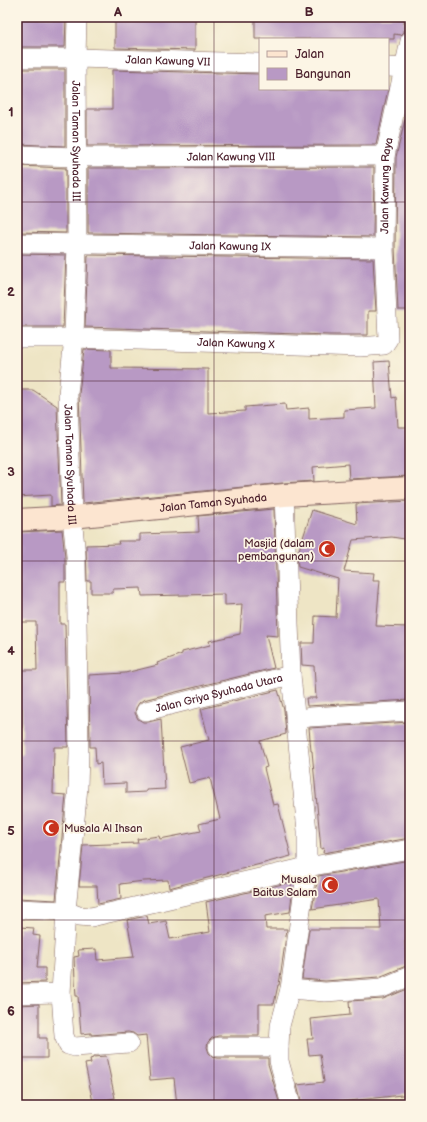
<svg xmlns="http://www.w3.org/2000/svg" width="427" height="1122" viewBox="0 0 427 1122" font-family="'Balsamiq Sans',sans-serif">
	<rect width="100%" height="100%" fill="#fcf5e5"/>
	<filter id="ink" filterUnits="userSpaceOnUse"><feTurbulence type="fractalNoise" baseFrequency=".025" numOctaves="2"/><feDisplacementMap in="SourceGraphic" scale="8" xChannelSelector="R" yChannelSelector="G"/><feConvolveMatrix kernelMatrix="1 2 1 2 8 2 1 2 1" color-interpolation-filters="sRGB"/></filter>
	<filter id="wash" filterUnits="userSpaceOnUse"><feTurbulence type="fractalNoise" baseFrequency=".012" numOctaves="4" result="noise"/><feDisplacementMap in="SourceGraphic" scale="16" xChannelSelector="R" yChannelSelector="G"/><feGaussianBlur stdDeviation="0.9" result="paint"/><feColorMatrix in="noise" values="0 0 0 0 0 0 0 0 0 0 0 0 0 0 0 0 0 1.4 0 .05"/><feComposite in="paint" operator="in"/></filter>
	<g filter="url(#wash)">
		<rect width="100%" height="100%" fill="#eee5c5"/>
		<g id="blocks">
			<!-- building -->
			<path fill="#b899c4" d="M17,17h49l-1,30h-48z
				M115,17h80v33l-80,-2z
				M255,17h149v15l-3,3 -7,-1v5h-139z
				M17,69h48v77l-48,-2z
				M112,70l148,4v15h128l-12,56 -289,1v-37h25z
				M405,120h5v190h-12l-3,-62 1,-91z
				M17,166l49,2v65l-49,-1z
				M374,167l-1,70 -285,-4v-65z
				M17,254l49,1 -3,72h-46z
				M88,255l285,4 3,52h-8v24h-39l-244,-8z
				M84,349l27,1v18l97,1v44l37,-2v-4l40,-3 1,6 23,-2v11l35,-2v-7l32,-2 -2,-46 15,-1 3,37 4,-1 2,30h12v49l-61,3 -1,-15 -35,3 1,14 -31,2 -200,20 -4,-109z
				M17,390h16l24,16 4,99 -10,1v-11l-34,2z
				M410,501v39l-18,-3 -39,3 -9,31 30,2 -1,7h7l-4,46 32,1 -1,25h3v48l-103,6 -1,-8h10l-2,-32 -12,-1 -1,-22h13l1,-27 21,1 2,-38 -40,-12 -1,-11 15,-46 45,14 -1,-20z
				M274,509l4,127 -12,-1 8,33 -131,32 -4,3 -3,5 -1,5 3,6 5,3h5l13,-3 4,70 -19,1v2l-20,1v-10l-24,1 -1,-21 -5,1 -1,-17h-5l-1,-72 36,-2 33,-8 -1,-2 25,-9v-2l28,-7 -1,-4 31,-7 2,-30 -17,1v-11l-83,2 -1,-8 -28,1v4h-22v-12h-4l-1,-36 33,-1 -1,-3h22v-7l59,-2 -1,-16z
				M62,530l3,27v25h-5v42h5l3,123h-14l-1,47 13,1 -10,105 -39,-2v-143h5v-47h-5v-38h20l-1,-48h-19v-90z
				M278,690l6,20 2,24 -26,7 7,26 -3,1 9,37 5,-1 13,52 -122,32 -1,-8 -24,1 -24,3 1,15 -23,5 -1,-18h-18l4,-41 55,-2 -1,-4 22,-3 1,3 41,-8 -2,-7 21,-5 -10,-41 -21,5 -9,-36 29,-7 -8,-31z
				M410,722v116l-87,15 1,-5 -3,1 -9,-98h-1l-2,-23z
				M410,860v81h-5l1,25 -27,11 -54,4 -23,-2 7,-50h72l-2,-30 -67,10 6,-33z
				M287,883h4l1,11 -2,18 -25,4 1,13h21l-8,56h-1l-4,19h-15v32h-41l-6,2 -4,4 -1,5 2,6 4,4 5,1h50v6l12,41h-103l-3,-27 -24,2 -4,-45 -9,1 -4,-3 -5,-1 -37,3v-2l-10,1 -3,-38h-2l-1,-15 -1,-24 5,-1 -1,-6 18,-1 1,11 37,-3 -7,-37 20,-4 2,8 17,-3 4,18 40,-7 -4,-30z
				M19,927l15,1 -1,7 7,1 -3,32h8v14l-28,1v-50l2,1z
				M410,988v106l-95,11h-13l-5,-20 27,-3 -4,-28 -11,1 -2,-16h6l-2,-20 39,-4 -1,-14 34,-2z
				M39,1004v34h8v20h-30v-53z
				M106,1056l9,42 -22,4 -8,-38 6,-1 -1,-4 3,-1v-1z"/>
		</g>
	</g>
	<g filter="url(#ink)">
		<use href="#blocks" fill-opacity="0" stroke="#836461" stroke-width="1"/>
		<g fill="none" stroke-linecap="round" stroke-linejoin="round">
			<!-- street casing -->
			<g stroke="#836461" stroke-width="20">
				<g id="street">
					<path id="s1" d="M77,17l-1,41 1,186 -3,94 -6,56 4,123 4,39 3,198 -1,33 -12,124 -5,82 3,43 4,9 7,2 54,-4"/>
					<path id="s2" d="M17,58h59l184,5"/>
					<path d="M388,67l17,1"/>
					<path id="s3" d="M17,155l59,2 309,-1"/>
					<path id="s4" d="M17,243l367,5"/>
					<path id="s5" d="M17,338h57l286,9 24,-2 4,-6 -4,-91 1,-92 25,-115"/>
					<path d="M284,495l7,180 16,156v36l-17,122 -10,37 -1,21v14l12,44"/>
					<path id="s6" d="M146,711l145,-36"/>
					<path d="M295,720l15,-3 100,-6"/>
					<path d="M17,909l49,2 13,5 12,1 216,-50 103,-18"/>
					<path d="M290,989l35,3 57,-4 28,-12"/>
					<path d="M17,994l44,-1"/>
					<path d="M218,1047h61"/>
				</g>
			</g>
			<!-- secondary casing -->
			<g stroke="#836461" stroke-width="24">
				<g id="secondary">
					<path id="s7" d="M17,520l55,-3 212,-22 126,-7"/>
				</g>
			</g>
			<!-- street -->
			<use href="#street" stroke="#fff" stroke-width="19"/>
			<!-- secondary -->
			<use href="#secondary" stroke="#fce5d0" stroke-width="22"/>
		</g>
	</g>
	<!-- grid -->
	<path fill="none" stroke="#4a1f2b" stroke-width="1" stroke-opacity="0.55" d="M214,17v1088M17,202h393M17,381h393M17,561h393M17,741h393M17,920h393"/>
	<!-- icons -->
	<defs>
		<g id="mosque-disc" transform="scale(0.9)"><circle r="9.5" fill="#c8321e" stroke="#fcf5e5"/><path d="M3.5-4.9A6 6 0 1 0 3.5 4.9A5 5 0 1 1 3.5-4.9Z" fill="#fff"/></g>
	</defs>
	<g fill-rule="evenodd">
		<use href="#mosque-disc" x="327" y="549"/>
		<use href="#mosque-disc" x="51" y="828"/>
		<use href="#mosque-disc" x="330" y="885"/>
	</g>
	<g text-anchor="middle" stroke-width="3.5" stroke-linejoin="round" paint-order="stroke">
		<!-- street labels -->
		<g font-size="11" fill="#4a1f2b" stroke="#fcf5e5">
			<text dy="4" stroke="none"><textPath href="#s2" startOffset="151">Jalan Kawung VII</textPath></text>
			<text dy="4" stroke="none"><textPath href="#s1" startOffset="124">Jalan Taman Syuhada III</textPath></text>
			<text dy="4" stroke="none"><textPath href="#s3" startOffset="214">Jalan Kawung VIII</textPath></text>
			<text dy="4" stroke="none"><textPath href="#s5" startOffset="528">Jalan Kawung Raya</textPath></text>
			<text dy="4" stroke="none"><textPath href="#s4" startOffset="213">Jalan Kawung IX</textPath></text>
			<text dy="4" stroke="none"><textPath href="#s5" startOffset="219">Jalan Kawung X</textPath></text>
			<text dy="4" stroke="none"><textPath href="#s1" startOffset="448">Jalan Taman Syuhada III</textPath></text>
			<text dy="4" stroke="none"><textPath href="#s7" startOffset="197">Jalan Taman Syuhada</textPath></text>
			<text dy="4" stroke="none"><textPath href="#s6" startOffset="75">Jalan Griya Syuhada Utara</textPath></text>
		</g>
		<!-- poi labels -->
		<g font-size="11" fill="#4a1f2b" stroke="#fcf5e5" text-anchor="end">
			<text x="314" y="547">Masjid (dalam<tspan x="314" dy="13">pembangunan)</tspan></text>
			<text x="64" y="832" text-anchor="start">Musala Al Ihsan</text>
			<text x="317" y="883">Musala<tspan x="317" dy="13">Baitus Salam</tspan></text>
		</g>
	</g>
	<!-- margin -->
	<rect width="427" height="1122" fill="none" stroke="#fcf5e5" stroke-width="44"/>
	<!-- legend -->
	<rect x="259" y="38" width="130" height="52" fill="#fcf5e5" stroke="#b59f9b"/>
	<rect x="267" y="51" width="20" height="6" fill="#fce5d0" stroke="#b59f9b"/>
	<text x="295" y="58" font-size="12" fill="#4a1f2b">Jalan</text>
	<rect x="267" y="68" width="20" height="12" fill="#b899c4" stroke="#b59f9b"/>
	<text x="295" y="78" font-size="12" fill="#4a1f2b">Bangunan</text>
	<rect x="22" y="22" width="383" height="1078" fill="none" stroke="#4a1f2b" stroke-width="1.5"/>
	<g font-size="13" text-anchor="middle" font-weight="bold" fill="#4a1f2b">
		<text x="118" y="16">A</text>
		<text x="309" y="16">B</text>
		<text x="11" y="116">1</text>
		<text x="11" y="296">2</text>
		<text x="11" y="476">3</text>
		<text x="11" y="655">4</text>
		<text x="11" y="835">5</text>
		<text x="11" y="1015">6</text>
	</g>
</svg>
